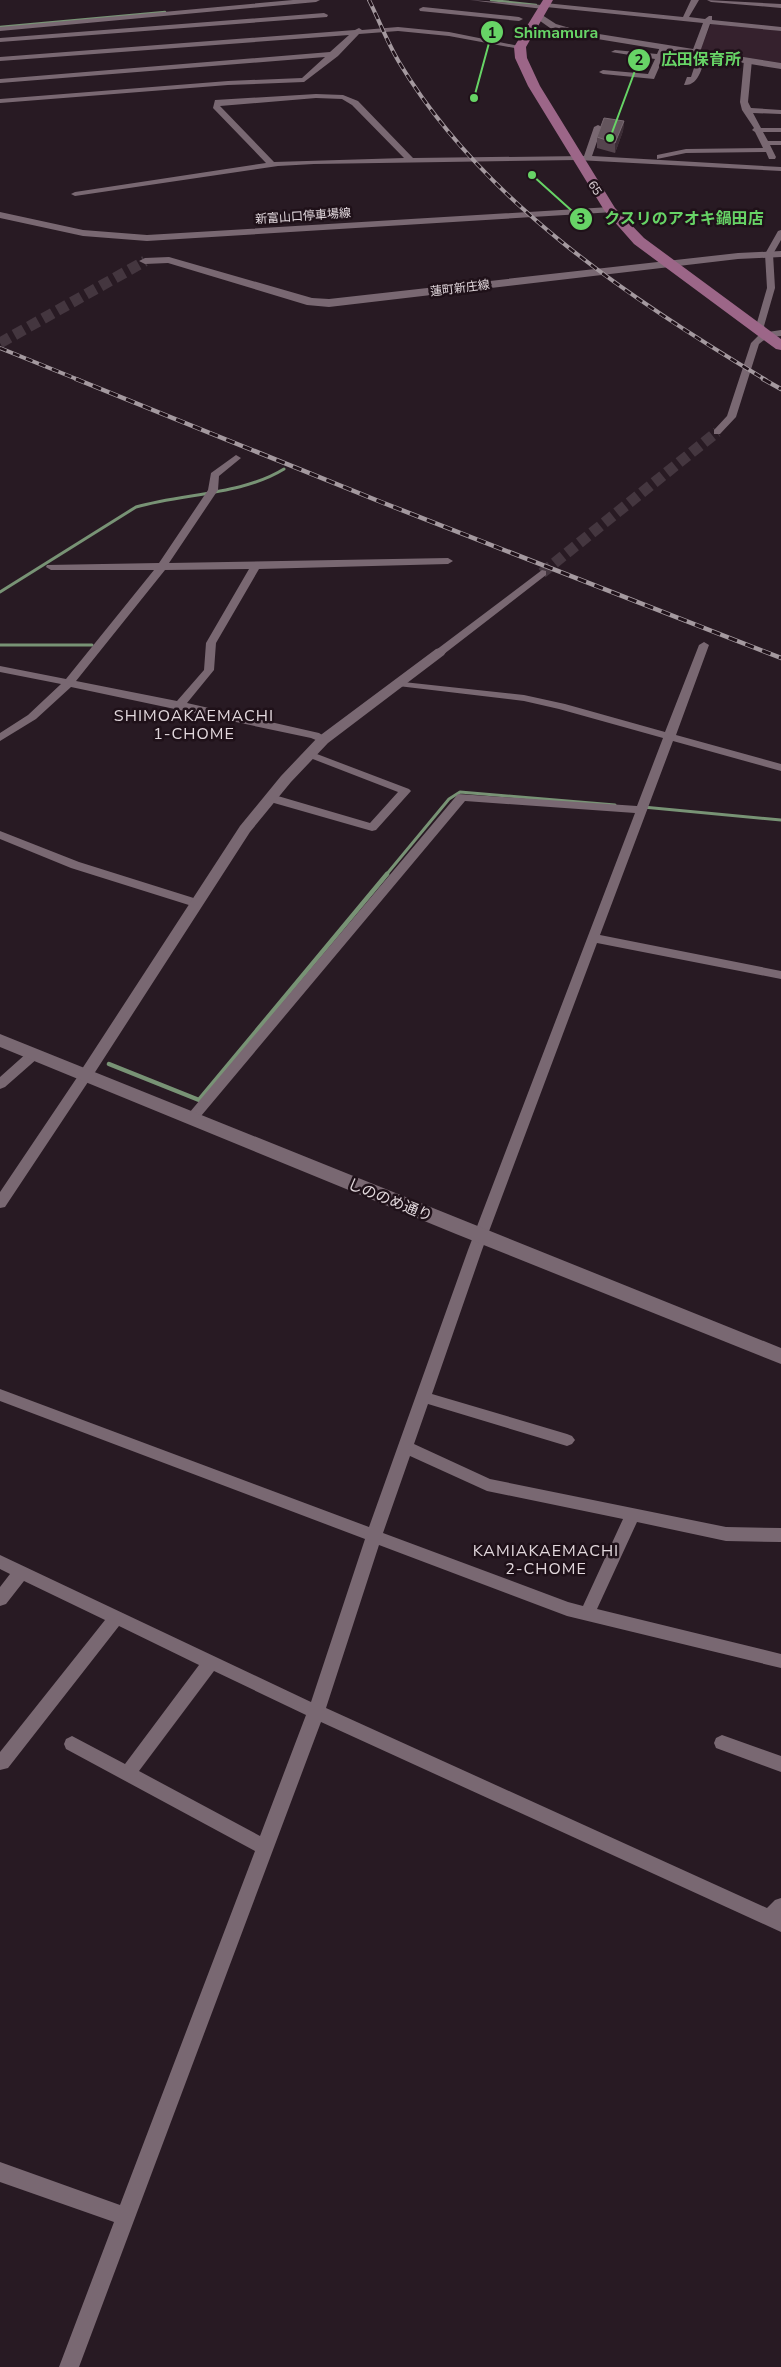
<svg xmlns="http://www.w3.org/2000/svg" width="781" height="2367" viewBox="0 0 781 2367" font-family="'Nunito Sans','Noto Sans JP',sans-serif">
	<rect width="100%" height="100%" fill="#281a23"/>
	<!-- built -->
	<path fill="#35212d" d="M711,24l70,7v32l-81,-13z"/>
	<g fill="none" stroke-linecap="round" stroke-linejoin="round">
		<!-- stream-far2 -->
		<path stroke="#789375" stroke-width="2.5" d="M491,0l45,5
			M0,27l165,-15"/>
		<!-- stream-far1 -->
		<path stroke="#789375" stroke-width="3" d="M0,592l136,-85c48,-14 106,-12 148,-38
			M0,645h92
			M643,807l138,13
			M386,875l63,-76 11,-7 155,13"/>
		<!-- stream -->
		<path stroke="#789375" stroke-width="4.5" d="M109,1064l90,36 188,-226"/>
		<!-- minor-tunnel -->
		<path stroke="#44363f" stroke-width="11" stroke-dasharray="11 5" stroke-linecap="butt" d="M542,573l175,-141"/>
		<!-- secondary-tunnel -->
		<path stroke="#44363f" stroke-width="11" stroke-dasharray="11 5.5" stroke-linecap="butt" d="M0,343l145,-82"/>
		<!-- minor -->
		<path fill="#796872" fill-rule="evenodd" d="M293,0h27l-4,2 -316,29v-4z
			M470,0l72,5 3,-2 138,14 8,-17h8l-10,17 16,2 4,-3h3v4l69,7v4l-71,-7 -10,28 -4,2 -4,-2 11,-29 -157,-16 -3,2z
			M707,0l74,4v4l-70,-6z
			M423,7l96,10 4,2 -4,2 -99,-10 -1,-2z
			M324,13l4,2 -1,2 -327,25v-4z
			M398,27l51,5 75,15 -4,2 -71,-13 -51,-5 -39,3 -21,22 -34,26 -76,3 -228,18v-4l228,-18 74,-3 23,-21 -325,26v-4l330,-27 19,-17 -349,26v-4l355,-27 4,-2 3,2z
			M661,45l7,2 -14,32 -51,-5 -4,-2 4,-2 45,4 7,-15 -44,-7 4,-2 42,4z
			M703,51l4,2c-5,12 -7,33 -23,32l3,-8h4l8,-24z
			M748,58l4,2 -4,42 3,6 30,2v4l-28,-1 8,15h20v4h-18l5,9h13v4h-11l6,12 -1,2h-6l-3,-7 -80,1 -29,6v-4l29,-6 77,-1 -8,-16 -3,-2 2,-2 -12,-18 -2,-8 4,-42z
			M316,94l27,1 15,6 55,57 171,-2 10,-29 4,-2 4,2 -10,29 189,11v4l-204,-11 -263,4 -36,2 -203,30 -4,-2 4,-2 191,-29 -53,-55 2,-8zM316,98l26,1 10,6 52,53 -130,4 -54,-56z
			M781,230v10l-8,14 2,34 -11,38 4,6 13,-2v6l-13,1 -9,7 -23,73 -16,17h-6v-4l13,-14 24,-73 9,-9 -4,-8 11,-38 -2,-34 13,-23z
			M236,455l5,3 -22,18 -1,14 -49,73 279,-5 5,3 -5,3 -189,5 -43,74 -2,27 -27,33 132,30 8,5v4l-4,1 -12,-5 -240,-51 -35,32 -36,22v-8l28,-18 33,-31 -61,-12v-6l66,13 88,-109h-103l-5,-3 1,-2 112,-2 49,-73 3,-17zM249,569l-43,74 -2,27 -27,31 -101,-20 89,-111z
			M542,570l4,1v4l-102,79h-8v-4z
			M704,642l5,3 -33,90 105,29v7l-108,-30 -73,194 181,36v8l-184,-36 -115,307 -50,144 135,40 5,2 3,4 -3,4 -5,2 -139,-42 -14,40 76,35 236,48 55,1v14l-55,-1 -89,-19 -40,87 184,45v14l-214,-52 -188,-71 -53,163 441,200 8,-8 6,-2v34l-460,-210 -242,645h-20l55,-145 -114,-40v-20l120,43 135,-354 -189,-102 -2,-5 2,-5 6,-3 53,28 74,-99 -80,-39 -111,142 -8,2v-18l105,-132 -81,-39 -18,23 -6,2v-19l10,-13 -10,-5v-14l311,147 54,-163 -365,-138v-12l369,138 99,-277 167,-437 -170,-12 -269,321 -5,2 -7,-5 274,-325 179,12 26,-68 -104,-29 -35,-8 -126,-15 -4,-1v-4l130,14 41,9 100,28 34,-87zM410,1456l77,35 136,28 -40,87 -15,-4 -185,-69zM214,1671l92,44 -46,121 -121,-65z
			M309,751l100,38 2,2 -35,39 -4,1 -105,-30 -2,-3 6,-4 99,29 28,-31 -93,-36 -2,-2z
			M0,831l79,31 121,38 2,3 -2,3h-8l-121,-38 -71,-29z
			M33,1050l5,2 2,3 -2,3 -33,29 -5,2v-12l28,-25z
			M85,1071l7,5 -2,3 -85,128 -5,1v-16l80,-119z
			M722,1735l59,21v16l-65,-24 -2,-5 2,-5z"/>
		<!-- tertiary -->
		<path fill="#796872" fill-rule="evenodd" d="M539,13l17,11 24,7 201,32v6l-202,-33 -29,-8 -14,-10v-4z
			M440,648l4,1 2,3 -2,3 -116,88 -37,39 -41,50 -160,248h-10l-3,-4 3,-4 160,-246 41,-50 37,-39 118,-88z"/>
		<!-- secondary -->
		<path fill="#796872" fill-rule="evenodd" d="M610,207l6,3 -2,2 -467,29 -64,-5 -83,-18v-6l83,18 64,5z
			M781,251v6l-43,2 -409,48 -22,-2 -139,-42 -23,1 -6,-3 6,-3 24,-1 143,41 17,1 409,-46z
			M0,1034l781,314v16l-325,-130 -456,-187z"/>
		<!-- primary -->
		<path fill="#9c6688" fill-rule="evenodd" d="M543,0h10l-27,47 1,11 13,28 75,122 29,30 137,101v11l-5,-1 -142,-105 -30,-34 -76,-124 -13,-28 -1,-11z"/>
		<!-- rail-far1 casing -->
		<g stroke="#a4999f" stroke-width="4">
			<path id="rail-far1" d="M369,0c10,20 18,42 30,62 82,138 231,237 367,318
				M0,348l79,32"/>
		</g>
		<!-- rail casing -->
		<g stroke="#a4999f" stroke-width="4.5">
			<path id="rail" d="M76,379l305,123 400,156
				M763,379l18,10"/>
		</g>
		<!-- rail-far1 -->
		<use href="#rail-far1" stroke="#1f1119" stroke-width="2.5" stroke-dasharray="7" stroke-linecap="butt"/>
		<!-- rail -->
		<use href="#rail" stroke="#1f1119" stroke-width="3" stroke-dasharray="9" stroke-linecap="butt"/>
	</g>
	<!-- wall -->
	<path fill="#55454e" d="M624,121l-1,10 -8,22 -18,-5v-11z"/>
	<!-- shaded-wall -->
	<path fill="#3c2d36" d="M624,121l-1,10 -8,22v-10z"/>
	<!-- building -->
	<path fill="#64555d" stroke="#786971" d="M604,118l20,3 -9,22 -18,-6z"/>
	<g text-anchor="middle" stroke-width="5" stroke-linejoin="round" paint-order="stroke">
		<!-- far-street labels -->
		<g font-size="12" fill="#e2d8dd" stroke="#1f1119">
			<text transform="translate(595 188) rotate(58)" y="4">65</text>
			<text transform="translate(303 216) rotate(-4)" y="4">新富山口停車場線</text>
			<text transform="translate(460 288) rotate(-7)" y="4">蓮町新庄線</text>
		</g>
		<!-- street labels -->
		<g font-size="15" fill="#e2d8dd" stroke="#1f1119">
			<text transform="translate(390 1200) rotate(22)" y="5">しののめ通り</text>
		</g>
		<!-- neighbourhood labels -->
		<g font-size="16" letter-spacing="1" fill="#e2d8dd" stroke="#1f1119">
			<text x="194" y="721">SHIMOAKAEMACHI<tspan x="194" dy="18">1-CHOME</tspan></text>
			<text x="546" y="1556">KAMIAKAEMACHI<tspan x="546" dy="18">2-CHOME</tspan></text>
		</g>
	</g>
	<!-- callouts -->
	<path fill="none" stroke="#67d466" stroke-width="2" d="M474 98L492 32M610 138L639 60M532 175L581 219"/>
	<g fill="#67d466" stroke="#1f1119" stroke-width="2">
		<circle cx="474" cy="98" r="5"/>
		<circle cx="610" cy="138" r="5"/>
		<circle cx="532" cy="175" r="5"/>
		<circle cx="492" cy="32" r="12"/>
		<circle cx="639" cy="60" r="12"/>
		<circle cx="581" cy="219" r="12"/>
	</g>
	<g font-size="15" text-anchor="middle" font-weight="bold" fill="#111">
		<text x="492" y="38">1</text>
		<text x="639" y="65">2</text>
		<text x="581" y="224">3</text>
	</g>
	<g font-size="16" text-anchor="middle" font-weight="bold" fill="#67d466" stroke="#1f1119" stroke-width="5" stroke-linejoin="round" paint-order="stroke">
		<text x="556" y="38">Shimamura</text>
		<text x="701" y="65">広田保育所</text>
		<text x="684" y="224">クスリのアオキ鍋田店</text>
	</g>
</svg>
